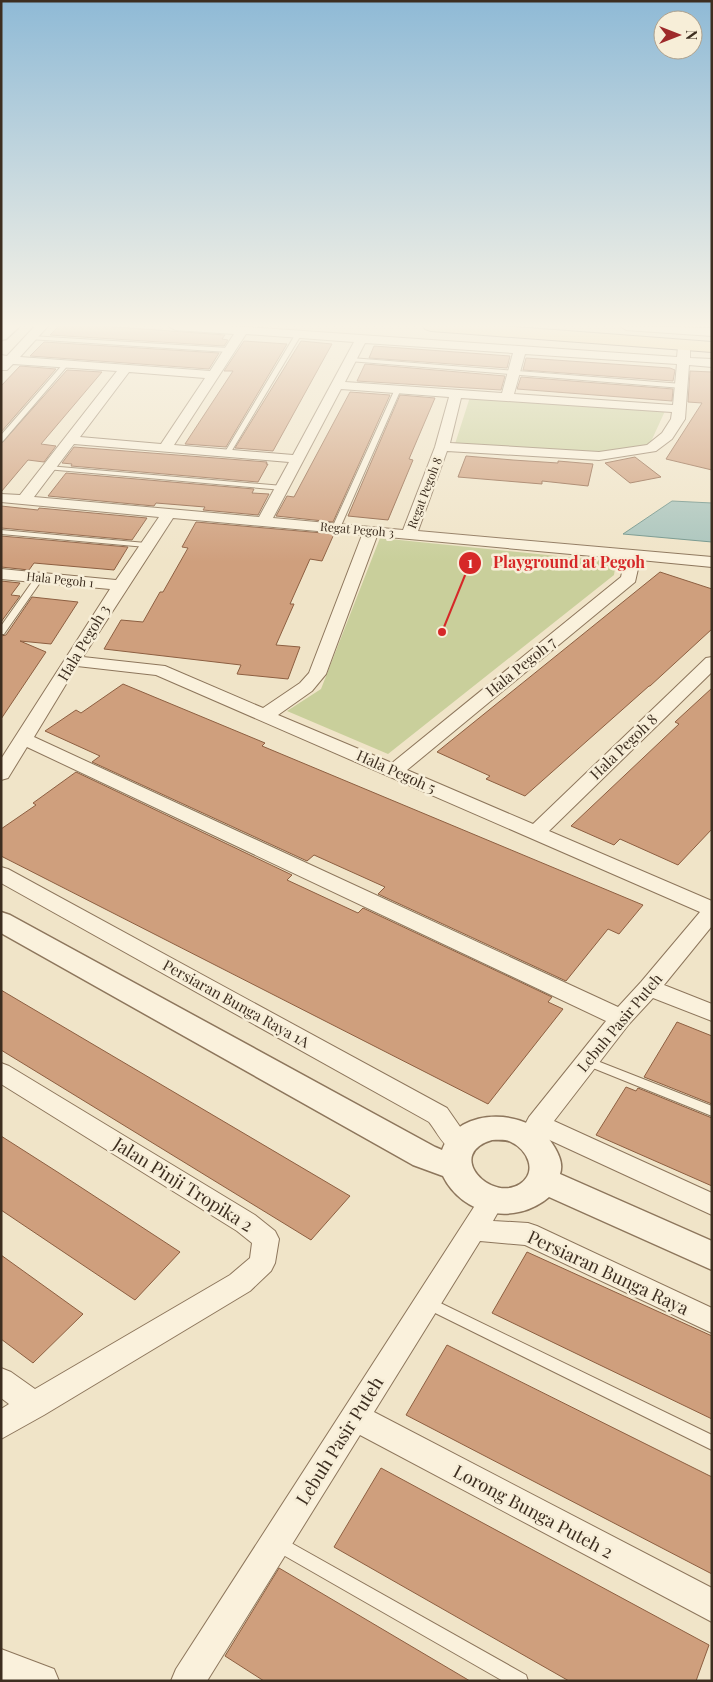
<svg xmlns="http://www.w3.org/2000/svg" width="713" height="1682" viewBox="0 0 713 1682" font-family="'Playfair Display',serif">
	<rect width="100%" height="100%" fill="#f0e4c8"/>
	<!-- green -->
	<path fill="#c9cf9b" d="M470,397l195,14 -16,35 -50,6 -144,-8z
		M380,538l236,24 -2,13 -226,179 -101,-43 34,-22z"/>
	<!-- water -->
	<path fill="#a9c4bc" stroke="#6f938a" d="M672,501l40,2v39l-89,-8z"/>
	<!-- building -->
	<path fill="#cf9f7d" stroke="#8d5f41" d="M59,326h44l122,9 -3,4 6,1 -4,6 -174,-11z
		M244,341l43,3 -61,103 -41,-3 48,-73h-9z
		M301,341l31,3 -59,107 -38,-3z
		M44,342l175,11 -10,16 -179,-13z
		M374,346l136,10 -3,12 -138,-10z
		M526,358l144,10 5,2 -2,11 -150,-11z
		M365,364l140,12 -4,14 -144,-9z
		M20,366l36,3 -55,63v-46z
		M67,370l35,2 -61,72 15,2 -12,16 -16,-2 -27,32v-48z
		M690,371l22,1v98l-46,-11 36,-56 -14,-1z
		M521,377l152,12 -1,12 -155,-12z
		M350,392l40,3 -57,127 -57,-6 11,-20 7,1z
		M400,395l35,3 -26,61 4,1 -25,60 -40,-4z
		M74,447l193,15 -1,2h2l-10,18 -187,-16 1,-2 -10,-1z
		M466,456l47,4 45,3v-2l35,3 -5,22 -46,-5v3l-84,-7z
		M635,457l26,20 -31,6 -25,-20z
		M66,473l188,16 -2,4 17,1 -11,21 -55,-5 2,-3 -49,-4 -2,3 -106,-10z
		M1,506l37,4 1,-2 108,10 -15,22 -131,-12z
		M196,522l138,12 -12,27 -12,-2 -20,45h4l-18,41 24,2 -12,32 -51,-5 4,-9 -137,-16 17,-29 22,2 17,-30h3l25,-44 -6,-1z
		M1,536l127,11 -14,23 -80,-7 -5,7 -28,-3z
		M660,572l52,17v40l-62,57h-1l-124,110 -39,-17 4,-3 -53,-24z
		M1,581l19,2 -9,12 9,1 -19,26z
		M32,597l46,5 -27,42 -31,-3 26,11 -45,67v-83l5,-1z
		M123,684l142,59 -3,3 381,159 -24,29 -11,-5 -42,52 -188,-87 7,-7 -71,-32 -7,6 -215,-99 8,-6 -55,-25 31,-21 5,3z
		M712,688v141l-34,36 -58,-26 -6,6 -43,-19 108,-102 -4,-2z
		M76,772l216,103 -5,5 71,33 5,-5 189,89 -4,5 15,7 -75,95 -487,-248v-27l35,-24 -3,-2z
		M1,990l27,16 322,190 -39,44 -310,-190z
		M677,1022l35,14v68l-68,-27z
		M626,1087l10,4 2,-3 74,30v68l-116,-51z
		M1,1136l58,37 121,79 -45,48 -134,-90z
		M527,1252l185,84v83l-220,-106z
		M1,1255l82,59 -50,49 -32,-24z
		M447,1345l265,132v97l-306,-159z
		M381,1468l328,177 -13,36h-127l-235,-134z
		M279,1568l191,113h-206l-39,-25z"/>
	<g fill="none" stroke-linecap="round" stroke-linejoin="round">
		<!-- service casing -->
		<g stroke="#8d765c" stroke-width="2">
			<path id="service" d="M298,333l3,2 -70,117 -5,1 -1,-1 70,-117z
				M31,336l197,12 3,2 -3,2 -199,-13 -1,-1z
				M351,358l331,26 3,2 -3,2 -333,-27 -1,-1z
				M64,363l5,1 -66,77 -2,1v-7z
				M398,387l3,2 -61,139 -4,2h-3l-1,-2 63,-139z
				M48,466l235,20 4,2 -4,2 -237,-21 -1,-1z
				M1,530l145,13 4,2 -4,2 -145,-13z
				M37,575h3l4,2 -40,57h-3v-8z
				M587,1057l125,49v10l-129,-52 -2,-3 2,-3z
				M428,1297l284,138v15l-289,-143 -2,-4 2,-4z
				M277,1535l249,140 2,6h-25l-232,-133 -2,-5 2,-5z"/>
		</g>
		<!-- minor casing -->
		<g stroke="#8d765c" stroke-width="2">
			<path id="minor" d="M35,326h13l-28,31 190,14 24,-37 -59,-4 -6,-4h62l446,31 1,-10 6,-4 6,4v11l22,1v8l-23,-2 -4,54 -13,20 -16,12 -57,9 -152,-9 -29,80 294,26v10l-72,-7 -5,22 -228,188 126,54 173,-166 6,-1v15l-163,159 163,70v25l-48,59 48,19v17l-59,-23 -24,26 -75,97 158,72v22l-169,-78 -4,8 -9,3 -9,-3 -3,-7 11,-21 77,-96 -579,-274 -19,31 -7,2v-21l109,-170 -109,-10v-10l115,11 43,-63 -158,-15v-8l19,1 97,-124 -104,-7 -6,6h-6v-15l6,1zM246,334l108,8 -61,113 -119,-10zM365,343l148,10 -11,40 -157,-11zM525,354l152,10 -4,41 -159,-11zM129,372l76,6 -44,66 -81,-7zM341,389l108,8 -14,50 -32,83 -130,-12zM461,398l211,14 -1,7 -9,14 -15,12 -48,7 -149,-9zM74,444l215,18 -30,55 -225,-20zM173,518l189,17 -53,138 -9,10 -37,25 -98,-42 -82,-9zM377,536l248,23 -4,18 -229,186 -114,-48 34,-24 14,-17zM77,666l79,9 544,237 -59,70 -23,25 -584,-270z
				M620,326l92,2v8l-86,-6z
				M1,867l7,2 439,239 25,36 -3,7c-21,7 -29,-15 -40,-29l-428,-239z
				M1,1063l8,3 246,149 20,16 4,8 -4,24 -4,8 -21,20 -206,124 -43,24v-30l8,-5 -8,-6v-30l10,4 24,17 195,-114 20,-17 2,-15 -15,-12 -236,-147z
				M492,1190l9,3 4,7 -12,21 35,2 9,3 175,82v25l-187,-88 -45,-4 -106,171 338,176v34l-352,-187 -153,246h-36l5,-12 307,-476z
				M1,1649l53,20 5,12h-58z"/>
		</g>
		<!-- tertiary casing -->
		<g stroke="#8d765c" stroke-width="3">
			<path id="tertiary" d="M4,326h16l-14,13 -5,1v-12z
				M1,912l9,3 425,232 7,3c16,-46 92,-42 113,-2 5,9 8,17 5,26l152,67v29l-163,-73c-34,29 -86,19 -106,-21l-30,-11 -412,-232zM492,1140c6,0 14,-1 19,2 17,8 27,30 9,42 -29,19 -76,-30 -28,-44z"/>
		</g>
		<!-- primary casing -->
		<g stroke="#5b4430" stroke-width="2">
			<path id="primary" d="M423,326h77l212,16v10l-281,-21 -6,-2z"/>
		</g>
		<!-- service -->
		<use href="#service" fill="#faf1dc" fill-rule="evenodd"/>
		<!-- minor -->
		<use href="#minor" fill="#faf1dc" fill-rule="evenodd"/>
		<!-- tertiary -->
		<use href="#tertiary" fill="#faf1dc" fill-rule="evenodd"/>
		<!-- primary -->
		<use href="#primary" fill="#f3d9a0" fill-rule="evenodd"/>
	</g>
	<!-- sky -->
	<linearGradient id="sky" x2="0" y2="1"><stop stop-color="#8fbad6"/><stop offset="0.58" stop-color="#f8f3e6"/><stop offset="1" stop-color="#f8f3e6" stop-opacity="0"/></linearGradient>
	<rect width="713" height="562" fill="url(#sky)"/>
	<g text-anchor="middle" stroke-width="5" stroke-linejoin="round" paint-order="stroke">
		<!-- far-street labels -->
		<g font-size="12" fill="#3d2e20" stroke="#f7eed8">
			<text transform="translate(425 493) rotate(-69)" y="4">Regat Pegoh 8</text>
			<text transform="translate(357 530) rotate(5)" y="4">Regat Pegoh 3</text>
			<text transform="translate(60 580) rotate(6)" y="4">Hala Pegoh 1</text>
		</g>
		<!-- street labels -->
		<g font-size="15" fill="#3d2e20" stroke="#f7eed8">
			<text transform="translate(84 643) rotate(-59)" y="5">Hala Pegoh 3</text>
			<text transform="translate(521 667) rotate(-39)" y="5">Hala Pegoh 7</text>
			<text transform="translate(624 747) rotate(-44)" y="5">Hala Pegoh 8</text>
			<text transform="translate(396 772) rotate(24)" y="5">Hala Pegoh 5</text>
			<text transform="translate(236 1004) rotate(29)" y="5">Persiaran Bunga Raya 1A</text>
			<text transform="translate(620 1023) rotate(-50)" y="5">Lebuh Pasir Puteh</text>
		</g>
		<!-- near-street labels -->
		<g font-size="18" fill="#3d2e20" stroke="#f7eed8">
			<text transform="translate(183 1185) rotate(32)" y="6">Jalan Pinji Tropika 2</text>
			<text transform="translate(608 1273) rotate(25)" y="6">Persiaran Bunga Raya</text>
			<text transform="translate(340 1441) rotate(-58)" y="6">Lebuh Pasir Puteh</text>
			<text transform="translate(533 1512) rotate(28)" y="6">Lorong Bunga Puteh 2</text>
		</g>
	</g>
	<!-- callouts -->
	<path fill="none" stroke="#d62828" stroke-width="2" d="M442 632L470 563"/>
	<g fill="#d62828" stroke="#f7eed8" stroke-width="2">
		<circle cx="442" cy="632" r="5"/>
		<circle cx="470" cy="563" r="12"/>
	</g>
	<g font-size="15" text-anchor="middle" font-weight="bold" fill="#fff">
		<text x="470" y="568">1</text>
	</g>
	<g font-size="16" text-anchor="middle" font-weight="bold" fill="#d62828" stroke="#f7eed8" stroke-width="5" stroke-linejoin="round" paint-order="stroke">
		<text x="569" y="568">Playground at Pegoh</text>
	</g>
	<!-- border -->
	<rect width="713" height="1682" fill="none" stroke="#3d2e20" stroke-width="5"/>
	<!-- north arrow -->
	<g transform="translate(678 35) rotate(90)"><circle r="24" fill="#f7eed8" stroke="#ada18e"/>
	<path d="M0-4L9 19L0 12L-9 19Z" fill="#9e2a2b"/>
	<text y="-8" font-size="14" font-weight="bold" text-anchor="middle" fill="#3d2e20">N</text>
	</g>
</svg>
